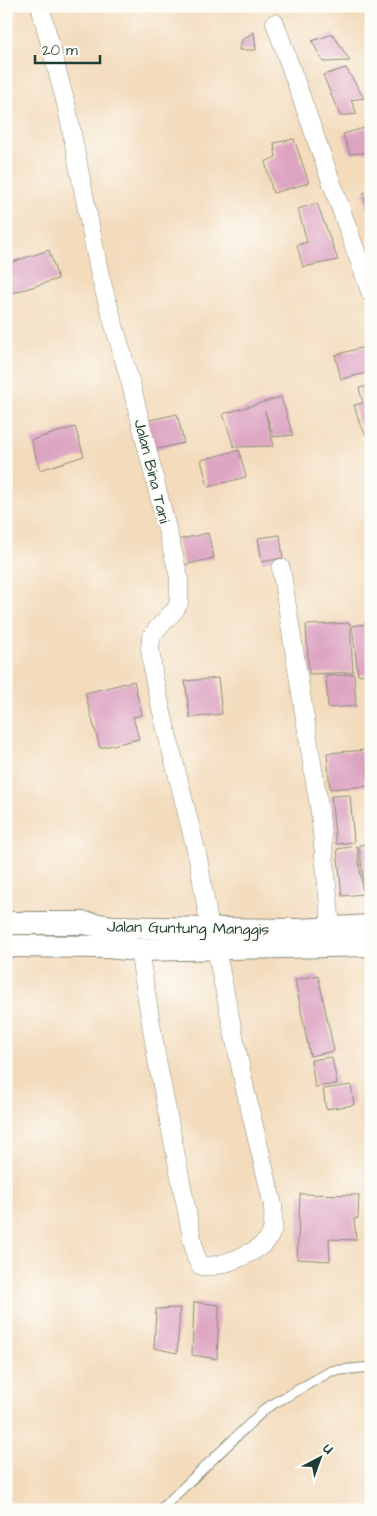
<svg xmlns="http://www.w3.org/2000/svg" width="377" height="1516" viewBox="0 0 377 1516" font-family="'Architects Daughter',sans-serif">
	<rect width="100%" height="100%" fill="#fdfcf7"/>
	<filter id="ink" filterUnits="userSpaceOnUse"><feTurbulence type="fractalNoise" baseFrequency=".02" numOctaves="2"/><feDisplacementMap in="SourceGraphic" scale="10" xChannelSelector="R" yChannelSelector="G"/><feConvolveMatrix kernelMatrix="1 2 1 2 8 2 1 2 1" color-interpolation-filters="sRGB"/></filter>
	<filter id="wash" filterUnits="userSpaceOnUse"><feTurbulence type="fractalNoise" baseFrequency=".0096" numOctaves="4" result="noise"/><feDisplacementMap in="SourceGraphic" scale="20" xChannelSelector="R" yChannelSelector="G"/><feGaussianBlur stdDeviation="1.12" result="paint"/><feColorMatrix in="noise" values="0 0 0 0 0 0 0 0 0 0 0 0 0 0 0 0 0 1.4 0 .05"/><feComposite in="paint" operator="in"/></filter>
	<g filter="url(#wash)">
		<rect width="100%" height="100%" fill="#f3dbbc"/>
		<g id="blocks">
			<!-- building -->
			<path fill="#dda4c2" d="M254,32l2,18h-17l3,-10z
				M333,34l17,27 -27,1 -11,-21z
				M346,68l18,30 -13,2 6,14 -17,2 -17,-41z
				M371,126v26l-21,2 -7,-20z
				M294,139l15,44 -36,10 -8,-31 11,-5 -2,-14z
				M371,191v25h-1l-7,-23z
				M317,203l21,57 -35,7 -6,-22 10,-3 -9,-33z
				M49,250l9,29 -52,16v-31z
				M368,346l3,7v19l-30,7 -6,-24z
				M371,385v47l-5,3 -6,-11 -6,-19 9,-2 -4,-15z
				M281,397l12,38 -19,2 -9,-26 9,35 -40,1 -11,-33z
				M177,414l7,29 -31,7 -7,-29z
				M75,427l9,29 -44,14 -9,-30z
				M239,450l7,27 -38,10 -7,-27z
				M208,533l6,25 -30,7 -7,-25z
				M280,535l3,23 -21,4 -4,-24z
				M350,623l3,49 -44,2 -3,-49z
				M371,623v50l-13,2 -6,-49z
				M354,674l2,32 -28,2 -2,-32z
				M218,678l4,36 -32,4 -5,-37z
				M134,681l8,34 -9,2 6,22 -39,9 -15,-55z
				M366,750l3,36 -39,3 -3,-36z
				M350,795l4,47 -18,2 -5,-48z
				M371,843v49l-6,1 -6,-48z
				M357,846l6,48 -21,2 -5,-47z
				M318,975l16,76 -24,5 -15,-76z
				M332,1057l5,27 -22,3 -4,-27z
				M351,1085l3,20 -28,4 -3,-20z
				M300,1194l59,1 -1,23 -4,1 2,21 -27,-1 1,22 -33,-2z
				M194,1302l25,3 -2,54 -25,-4z
				M180,1308l-3,45 -23,-5 2,-39z"/>
		</g>
	</g>
	<g filter="url(#ink)">
		<use href="#blocks" fill-opacity="0" stroke="#898c78" stroke-width="1"/>
		<g fill="none" stroke-linecap="round" stroke-linejoin="round">
			<!-- service casing -->
			<g stroke="#898c78" stroke-width="11">
				<path id="service" d="M160,1510l106,-102 65,-37 40,-4"/>
			</g>
			<!-- minor casing -->
			<g stroke="#898c78" stroke-width="19">
				<path id="minor" d="M40,6l27,102 33,168 32,112 47,189v26l-4,7 -19,20 -5,8 -1,11 4,29 10,43 34,137 12,71
					M275,23l96,271
					M281,568l39,245 11,114
					M139,950l18,110 39,198 5,8c16,3 61,-14 69,-30 5,-10 3,-20 3,-31l-28,-116 -29,-140"/>
			</g>
			<!-- tertiary casing -->
			<g stroke="#898c78" stroke-width="24">
				<path id="tertiary" d="M6,923h77l29,4 98,2 89,1 72,-4
					M6,946l101,1 32,3 232,-5"/>
			</g>
			<!-- service -->
			<use href="#service" stroke="#fff" stroke-width="9"/>
			<!-- minor -->
			<use href="#minor" stroke="#fff" stroke-width="18"/>
			<!-- tertiary -->
			<use href="#tertiary" stroke="#fff" stroke-width="22"/>
		</g>
	</g>
	<g text-anchor="middle" stroke-width="4.5" stroke-linejoin="round" paint-order="stroke">
		<!-- street labels -->
		<g font-size="16" fill="#1f3d34" stroke="#fdfcf7">
			<text transform="translate(153 471) rotate(76)" y="6">Jalan Bina Tani</text>
			<text transform="translate(188 927) rotate(1)" y="6">Jalan Guntung Manggis</text>
		</g>
	</g>
	<!-- margin -->
	<rect width="377" height="1516" fill="none" stroke="#fdfcf7" stroke-width="25"/>
	<!-- north arrow -->
	<g transform="translate(320 1458) rotate(41)" stroke="#fdfcf7" stroke-width="4" paint-order="stroke">
	<path d="M0-4L9 19L0 12L-9 19Z" fill="#1f3d34"/>
	<text y="-8" font-size="14" font-weight="bold" text-anchor="middle" fill="#1f3d34">U</text>
	</g>
	<!-- scale -->
	<path d="M35 55v8h65v-8" fill="none" stroke="#1f3d34" stroke-width="2.5"/>
	<text x="42" y="55" font-size="15" fill="#1f3d34" stroke="#fdfcf7" stroke-width="4" paint-order="stroke">20 m</text>
</svg>
